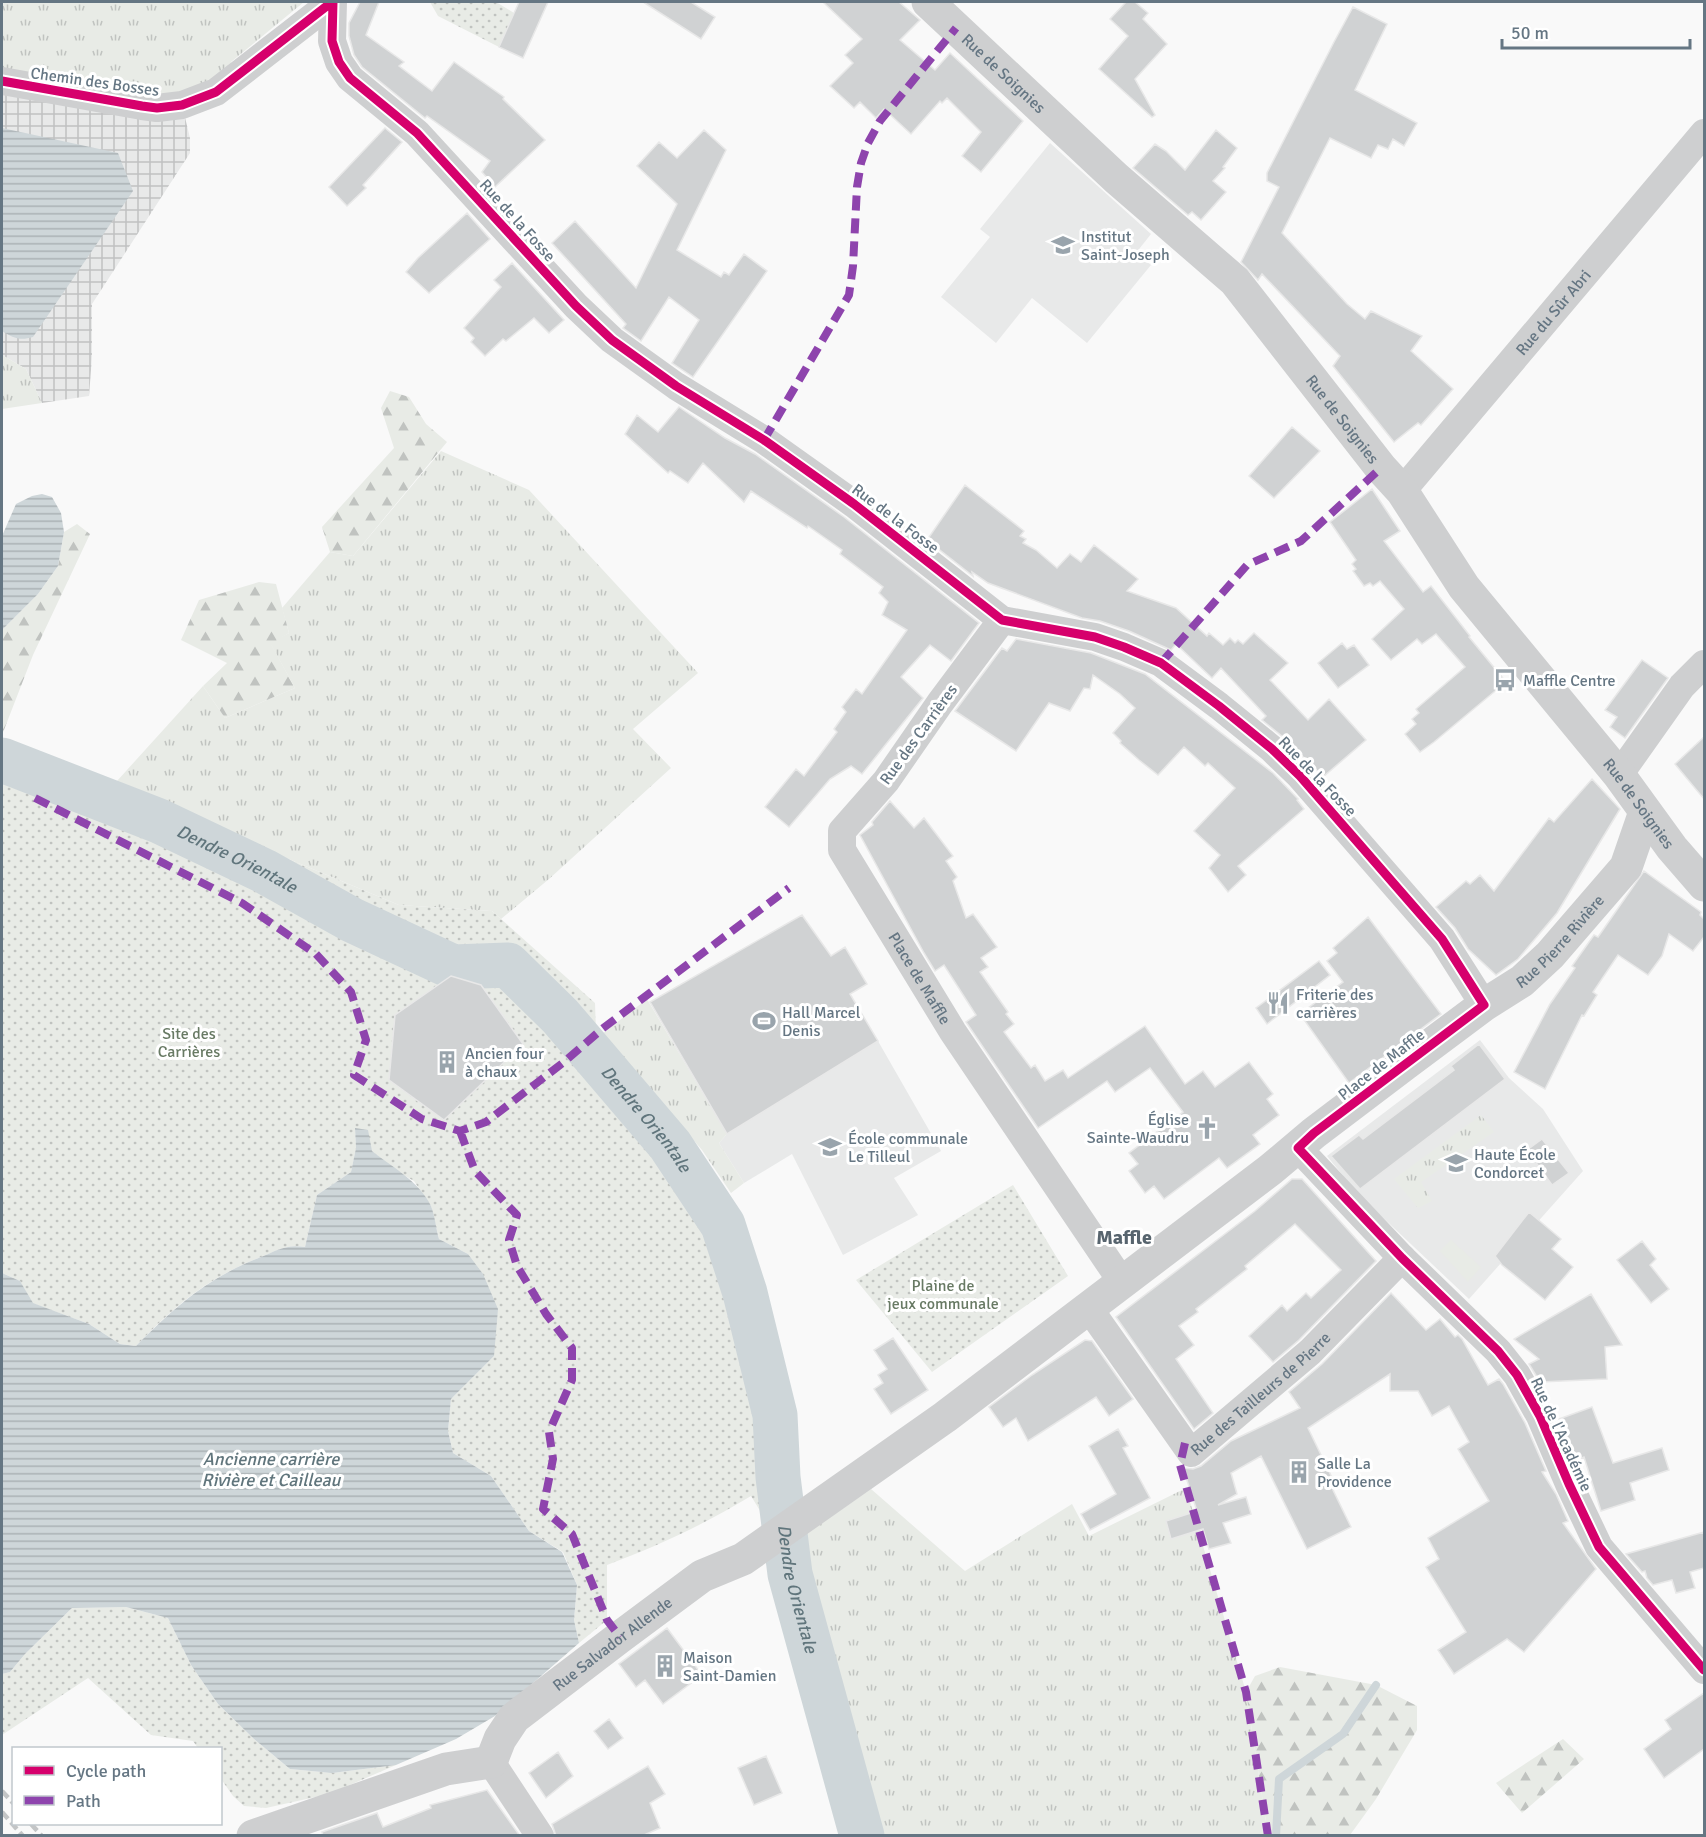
<svg xmlns="http://www.w3.org/2000/svg" width="1706" height="1837" viewBox="0 0 1706 1837" font-family="Signika,sans-serif">
	<defs>
		<pattern id="industrial-grid" width="8" height="8" patternUnits="userSpaceOnUse" patternTransform="scale(1.5)"><rect width="8" height="8" fill="#e8e9e9"/><path d="M0 4h8M4 0v8" fill="none" stroke="#c0c1c2"/></pattern>
		<pattern id="grass-tufts" width="24" height="20" patternUnits="userSpaceOnUse" patternTransform="scale(1.5)"><rect width="24" height="20" fill="#e8ebe6"/><path d="M3 7l-1-3M5 7V3M7 7l1-3M15 17l-1-3M17 17v-4M19 17l1-3" fill="none" stroke="#c0c3c0"/></pattern>
		<pattern id="forest-firs" width="22" height="20" patternUnits="userSpaceOnUse" patternTransform="scale(1.5)"><rect width="22" height="20" fill="#e8ebe6"/><path d="M5 1l3.5 6h-7zM16 11l3.5 6h-7z" fill="#c0c3c0"/></pattern>
		<pattern id="park-dots" width="8" height="8" patternUnits="userSpaceOnUse" patternTransform="scale(1.5)"><rect width="8" height="8" fill="#e8ebe6"/><path d="M2 2h.1M6 6h.1" fill="none" stroke="#c0c3c0" stroke-width="1.8" stroke-linecap="round"/></pattern>
		<pattern id="water-rules" width="6" height="5" patternUnits="userSpaceOnUse" patternTransform="scale(1.5)"><rect width="6" height="5" fill="#ced6d9"/><path d="M0 2.5h6" fill="none" stroke="#abb2b5"/></pattern>
	</defs>
	<rect width="100%" height="100%" fill="#f9f9f9"/>
	<!-- built -->
	<path fill="#e8e9e9" d="M1050,143l101,91 -15,19 15,12 -64,78 -55,-45 -36,45 -55,-46 49,-60 -10,-8z
		M1480,1040l29,38 34,31 40,62 -114,128 -111,-105 -31,-38z
		M878,1041l63,110 -47,27 24,37 -75,40 -51,-101 -48,29 -25,-40 8,-9z"/>
	<!-- industrial -->
	<path fill="url(#industrial-grid)" d="M2,81l180,24 8,33v15l-98,151v53l-3,39 -47,7 -16,-34 -24,-14z"/>
	<!-- grass -->
	<path fill="url(#grass-tufts)" d="M2,2h302l-73,60 -4,22 -23,14 -202,-17z
		M2,355l24,14 16,34 -40,6z
		M441,451l88,39 169,183 -65,56 38,39 -122,111 -48,40 -9,-8 -93,-6 -108,-45 -174,-79 86,-95 22,32 70,-30 -25,-45 19,-10 -7,-25 48,-56 23,4z
		M647,999l80,135 -8,9 25,40 -13,10 -29,-43 -100,-116z
		M1481,1115l13,17 -73,50 11,19 -14,7 -24,-29z
		M1186,1488l60,204 22,143h-406l-69,-292 78,-54 94,82 107,-67 17,32z"/>
	<!-- forest -->
	<path fill="url(#forest-firs)" d="M390,391l19,6 17,27 21,18 -94,114 -23,-4 -8,-25 72,-79 -13,-40z
		M77,524l13,10 -57,121 -31,80v-105l36,-36 20,-28 6,-34z
		M259,582l17,2 13,49 -18,11 24,44 -70,30 -22,-32 24,-23 -46,-23 18,-40z
		M1280,1667l96,18 41,21v24l-41,69 -26,36h-82l-22,-143 9,-16z
		M1563,1739l21,20 -62,54 -26,-30z"/>
	<!-- park -->
	<path fill="url(#park-dots)" d="M430,2h66l18,11 -15,34 -61,-31z
		M2,760l157,61 105,50 27,-11 108,45 93,6 103,92 2,56 73,86 53,80 22,68 30,122 6,88 -16,16 -14,-23c-48,29 -93,50 -144,69v55l-28,23 -5,-23 3,-35 -14,-33 -34,-21 -38,-55 -38,-23 -5,-22 3,-32 43,-43 -26,-102 -29,-15 -8,-33 -17,-25 -19,-11 -23,-19 -17,-23 1,20 -5,24 -34,23 -12,52c-19,-3 -26,3 -44,10 -54,21 -85,48 -125,89l-16,-2 -31,-20 -57,-21 -12,-22 -18,-8z
		M1013,1185l55,91 -136,96 -76,-92z
		M126,1607l42,11 23,47 27,39 36,35 36,30 42,4 64,-8 -67,29 -63,14 -22,-2 -11,-10 -12,-17 -1,-31h-22l-5,-7 -42,-6 -63,-57 -86,57v-61l8,-2 15,-18 47,-46z"/>
	<!-- pitch -->
	<path fill="#e8ebe6" d="M1451,1240l30,27 -13,15 -28,-31z"/>
	<!-- water -->
	<path fill="url(#water-rules)" d="M2,128l116,25 15,38 -100,146c-13,4 -20,1 -31,-6z
		M42,494l10,3 9,16 3,19 -6,34 -20,28 -36,36v-94l14,-32 16,-8z
		M355,1128l13,2 4,21c20,16 48,31 59,55 4,10 5,23 8,33l29,15 15,20 15,35 -4,47 -43,43 -3,32 5,22 38,23 38,55 33,21 15,33 -3,35 5,23 -84,73 -39,23 -60,26 -64,8 -42,-4 -36,-30 -36,-35 -27,-39 -23,-47 -42,-11 -54,1 -47,46 -15,18 -8,2v-401l18,8 13,22 56,21 31,20 16,2c40,-40 71,-68 125,-89 17,-7 25,-13 44,-10l12,-52 34,-23 5,-24z"/>
	<g fill="none" stroke-linecap="round" stroke-linejoin="round">
		<!-- stream -->
		<path stroke="#ced6d9" stroke-width="8" d="M1276,1836l3,-57 64,-45 33,-49"/>
		<!-- river -->
		<path stroke="#ced6d9" stroke-width="45" id="s1" d="M2,760l157,61 105,50 88,49 101,47 55,-2 52,51 110,129 53,80 22,68 30,122 3,62 12,97 72,262"/>
	</g>
	<!-- building -->
	<path fill="#d0d2d3" stroke="#e8e8e8" stroke-width="1.5" d="M360,2h19l-13,33 38,27 -5,4 33,25 22,-29 50,35 -1,2 42,41 -50,47 -13,-15 8,-11 -63,-45 -2,2 -63,-51 -8,-12 -5,-19v-13z
		M519,2h29l-25,56 -24,-11z
		M643,2h48l24,15 -14,22z
		M823,2h76l21,18 -20,20 35,30 15,-17 73,68 -42,51 -19,-16 19,-24 -34,-34 -5,5 -2,-2 -29,33 -27,-25 -8,9 -16,-16 -6,6 -24,-22 23,-23 -8,-8 17,-16z
		M1126,2h9l13,11 -5,6 24,25 -32,35 20,36 -3,2 -53,-48 29,-33 -18,-17z
		M1353,7l34,17 -32,66 62,33 -13,23 -11,-7 -5,10 -10,-4 -7,13 -41,-20 -48,95 65,71 18,15 6,-8 51,25 -11,15 42,38 -32,36 -3,-2 -24,19 -61,-76 7,-10 -78,-82 -4,6 -17,-18 38,-75 -12,-6v-8l67,-131z
		M385,128l17,14 -39,43 3,3 -19,18 -18,-19z
		M704,130l22,20 -49,100 44,27 3,-5 5,3 15,-21 23,17 -74,106 -21,-14 27,-43 -30,-23 -28,44 -18,-13 3,-4 -74,-81 23,-22 61,67 41,-84 -40,-38 22,-24 18,16z
		M1216,130l21,18 -14,19 2,1 -12,13 13,11 -25,28 -9,-8 -4,3 -55,-47 22,-24 11,7 19,19z
		M467,213l23,26 -61,54 -23,-21 12,-14z
		M512,263l52,57 -15,13 -15,-15 -28,23 -3,-2 -18,17 -14,-14 3,-4 -10,-10 37,-41 -7,-7z
		M679,407l46,31 30,16 89,63 135,106 -28,38 -21,-16 -29,32 22,21 -61,76 -11,-8 -21,13 -41,48 -24,-20 31,-38 8,7 33,-44 -3,-3 12,-17 -4,-5 14,-18 6,5 45,-64 -25,-15 6,-13 -9,-9 4,-6 -43,-33 2,-4 -34,-24 -1,2 -56,-37 -7,11 -41,-39 -15,20 -18,-12 -2,2 -43,-39 12,-19 21,17z
		M1292,427l28,24 -46,47 -25,-22z
		M965,485l59,46 -4,5 6,3 -3,4 13,7 21,18 13,-14 11,8 13,-17 44,34 -11,12 49,17 31,28 2,-3 14,12 7,-7 5,5 3,-3 5,4 11,-11 34,30 -18,17 38,40 21,-21 37,41 -43,37 -40,-40 -21,-17 4,-4 -45,-48 -9,10 -36,-34 -5,6 -42,-19 -29,-10 -18,-3 -94,-35 -16,-11 1,4 -46,-36z
		M1372,489l28,42 -16,10 39,51 8,-6 39,50 -1,1 37,45 -72,60 -14,10 -15,-18 11,-10 -4,-5 7,-6 -3,-4 49,-42 -29,-33 -14,10 -5,-5 -26,21 -19,-21 32,-30 -24,-28 -7,5 -3,-3 -6,3 -11,-15 3,-2 -4,-5 4,-4 -26,-38z
		M1016,639l75,14 54,21 128,99 25,26 -1,1 7,9 -66,57 8,9 -18,17 -19,-24 11,-13 -26,-24 41,-43 -27,-25 -3,3 -21,-19 -26,28 -19,-15 -19,-17 1,-2 -8,-8 22,-25 -15,-14 -27,-19 -3,14 -6,-1 -14,23 -21,-8 -33,48 -61,-40 47,-63 5,3z
		M1342,643l5,6 7,-4 15,20 -31,23 -20,-25z
		M1642,660l26,18 -43,60 -15,-11 7,-10 -12,-7z
		M1704,737v62l-29,-35z
		M1592,779l28,30 -63,104 -39,46 -22,16 -28,-26 -13,-21 -19,-21 30,-26 4,3 10,-9 14,16 55,-73 5,4z
		M890,801l24,27 10,-10 29,38 -7,5 11,16 -4,4 13,37 7,-4 24,33 -16,11 7,9 -8,5 28,40 -2,2 8,10 -10,8 27,36 4,-3 10,16 18,-11 5,8 77,-52 40,58 18,-13 12,16 34,-25 24,32 -6,5 12,16 -26,20 7,9 -33,24 -8,-10 -55,41 -10,-13 -9,7 -16,-22 9,-7 -9,-11 54,-41 -33,-44 -35,24 -8,-11 -69,47 -72,-106 10,-7 -32,-50 -9,6 -11,-18 -64,-118 13,-10 -1,-3z
		M1644,871l57,41 -1,3 4,4v18l-11,14 -24,-17 -7,22 -14,19 -30,-20 -25,37 4,3 -13,21 -2,-1 -37,74 -31,-17 36,-68 25,-36 -3,-2 22,-31 4,2z
		M802,915l29,41 14,-9 22,37 -17,10 28,47 -151,93 -77,-132z
		M1368,917l73,97 -92,69 -49,-69 43,-32 -16,-21 10,-8 -4,-5z
		M1319,961l11,14 -63,49 -11,-16z
		M451,976l30,9 42,59 -79,76 -55,-40 6,-65z
		M1479,1044l26,35 -145,110 -29,-33 28,-21 4,4 91,-69 -3,-4z
		M1542,1139l27,34 -17,12 -25,-35z
		M1292,1179h10l74,82 -77,79 -26,22 -24,-26 33,-31 5,6 19,-18 5,5 30,-28 -46,-46 -50,42 2,3 -51,40 2,3 -19,14 15,19 -18,14 37,54 -19,16 -78,-112 139,-106z
		M1529,1212l32,27 -9,10 21,18 -28,33 -43,-35 -7,-9z
		M1642,1241l14,18 -6,6 19,24 -18,14 -34,-43z
		M1391,1293l35,37 14,-11 15,18 3,-2 4,4 26,46 11,-6 4,5 22,39 21,48 -4,1 14,22 12,27 -5,2 33,46 -72,83 -17,-13 -53,35 -16,-24 28,-18 -40,-65 13,-8 -11,-21 61,-37 -31,-52 11,-7 -20,-36 -17,10 -14,-25h-28v-17l-82,54 29,60 -4,2 18,37 -44,22 -46,-93 -30,17 6,21 -19,11 28,-8 5,17 -28,9 8,20 -22,6 -6,-20 -32,10 -5,-18 31,-10 -14,-43 10,1 8,-3 30,-25 69,-33 -11,-16 33,-28z
		M1591,1294l31,51 -17,2 2,32 -67,3 -11,-18 10,-5 -25,-20z
		M893,1338l35,52 -37,24 -17,-25 9,-6 -5,-8 9,-6 -13,-19z
		M1085,1340l7,1 41,58 -24,17 -13,-19 -68,44 -12,-23 -13,9 -14,-20 43,-32z
		M1592,1407l21,56 49,-15 7,22 -39,13 5,17 -34,11 -17,-54 -7,3 -18,-41z
		M1118,1429l10,17 -5,2 27,50 -60,32 -9,-16 35,-20 -27,-48z
		M1704,1532v36l-14,4 5,16 -19,5 -4,-13 -19,5 -6,-7 -2,-7 -3,1 -16,-18z
		M667,1628l35,47 -39,29 -18,-24 -9,7 -17,-23z
		M1704,1693v56l-40,29 -20,-29 27,-20 -6,-9z
		M609,1719l14,19 -15,11 -14,-18z
		M558,1752l15,24 -27,22 -17,-25z
		M766,1756l16,37 -28,12 -16,-37z
		M648,1766l17,28 -15,9 10,25 -18,8h-86l-4,-12z
		M487,1790l33,46h-197l-1,-4 55,-19 6,14 48,-19 -1,-3z"/>
	<g fill="none" stroke-linecap="round" stroke-linejoin="round">
		<!-- minor -->
		<g stroke="#cecfd0" stroke-width="28">
			<path d="M333,2l-1,39 7,21 11,16 67,55 159,173 36,34 64,46 88,54 90,64 148,116 93,17 29,10 37,16 58,43 53,43 28,27 142,163 42,66"/>
			<path d="M2,81l140,25 15,2 25,-3 34,-13 116,-90"/>
			<path id="s2" d="M1402,491l302,-358"/>
			<path id="s3" d="M1002,620l-62,83 -54,78 -44,50v19l111,182 169,250"/>
			<path d="M1619,775l63,-89 22,-22"/>
			<path d="M1298,1148l104,110 96,93 19,24 23,41 29,68 30,63 105,123"/>
			<path id="s4" d="M1088,1307l103,146 119,-101 92,-94"/>
			<path d="M491,1762l49,74"/>
		</g>
		<!-- tertiary -->
		<g stroke="#cecfd0" stroke-width="33">
			<path id="s5" d="M928,2l188,176 119,103 146,187 21,23 62,96 155,188 53,73 32,37"/>
			<path id="s6" d="M253,1836l193,-67 45,-7 9,-23 14,-21 106,-81 82,-61 41,-17 202,-142 325,-247 44,-37 91,-69 79,-59 38,-24 28,-26 76,-88 19,-55"/>
		</g>
		<!-- rail -->
		<path stroke="#c3c5c6" stroke-width="4.5" stroke-dasharray="9 4.5" stroke-linecap="butt" d="M2,1791l12,13
			M2,1812l21,24
			M31,1824l11,12"/>
		<!-- quiet -->
		<path stroke="#8e44ad" stroke-width="8" stroke-dasharray="15 8" stroke-linecap="butt" d="M764,440l85,-145 4,-29 4,-79 4,-24 7,-20 12,-22 76,-93
			M1161,663l86,-98 54,-24 80,-73
			M35,798l207,105 74,51 35,38 15,48 -12,35 68,44 38,12 26,-9 78,-60 38,-33 187,-141
			M460,1131l15,40 42,44 -8,25 8,26 29,48 26,34v32l-23,52 4,27 -10,50 29,25 35,86 13,17
			M1185,1443l-5,22 66,227 22,144"/>
		<!-- cycleway casing -->
		<g stroke="#fff" stroke-width="13">
			<path id="cycleway" d="M333,2l-1,39 7,21 11,16 67,55 159,173 36,34 64,46 88,54 90,64 148,116 93,17 29,10 37,16 58,43 53,43 28,27 142,163 42,66 -170,128 -16,15 104,110 96,93 19,24 23,41 29,68 30,63 105,123
				M2,81l140,25 15,2 25,-3 34,-13 116,-90"/>
		</g>
		<!-- cycleway -->
		<use href="#cycleway" stroke="#d6006c" stroke-width="9"/>
	</g>
	<!-- icons -->
	<defs>
		<g id="school-bare" transform="scale(1.8)"><path d="M0-5L7-2L0 1L-7-2ZM-4 1L0 2.5L4 1V4Q0 6-4 4Z" fill="#99a4ac" stroke="#fff" stroke-width="2.5" paint-order="stroke"/></g>
		<g id="bus-bare" transform="scale(1.8)"><path d="M-5-6H5V4H4V6H2V4H-2V6H-4V4H-5ZM-3.5-4V0h7V-4ZM-3.5 1.2v1.5H-2V1.2ZM2 1.2v1.5H3.5V1.2Z" fill="#99a4ac" stroke="#fff" stroke-width="2.5" paint-order="stroke"/></g>
		<g id="restaurant-bare" transform="scale(1.8)"><path d="M-5-6h1v4h1v-4h1v4h1v-4h1v5L-1.5 .5V6h-2V.5L-5-1ZM5-6V6H3V1.5H1.5Q1.5-4 5-6Z" fill="#99a4ac" stroke="#fff" stroke-width="2.5" paint-order="stroke"/></g>
		<g id="stadium-bare" transform="scale(1.8)"><path d="M0-5a6.5 5 0 1 0 0 10a6.5 5 0 1 0 0-10ZM-3.5-1.8h7v3.6h-7Z" fill="#99a4ac" stroke="#fff" stroke-width="2.5" paint-order="stroke"/></g>
		<g id="building-bare" transform="scale(1.8)"><path d="M-4-6H4V6H1V3H-1V6H-4ZM-2.5-4.3h1.7v1.8h-1.7ZM.8-4.3h1.7v1.8H.8ZM-2.5-1h1.7V.8h-1.7ZM.8-1h1.7V.8H.8Z" fill="#99a4ac" stroke="#fff" stroke-width="2.5" paint-order="stroke"/></g>
		<g id="church-bare" transform="scale(1.8)"><path d="M-1.2-6h2.4v3.5h3.3v2.4h-3.3V6h-2.4V-.1h-3.3v-2.4h3.3Z" fill="#99a4ac" stroke="#fff" stroke-width="2.5" paint-order="stroke"/></g>
		<g id="university-bare" transform="scale(1.8)"><path d="M0-5L7-2L0 1L-7-2ZM-4 1L0 2.5L4 1V4Q0 6-4 4Z" fill="#99a4ac" stroke="#fff" stroke-width="2.5" paint-order="stroke"/></g>
	</defs>
	<g fill-rule="evenodd">
		<use href="#school-bare" x="1063" y="245"/>
		<use href="#bus-bare" x="1505" y="680"/>
		<use href="#restaurant-bare" x="1278" y="1003"/>
		<use href="#stadium-bare" x="764" y="1021"/>
		<use href="#building-bare" x="447" y="1062"/>
		<use href="#church-bare" x="1207" y="1128"/>
		<use href="#school-bare" x="830" y="1147"/>
		<use href="#university-bare" x="1456" y="1163"/>
		<use href="#building-bare" x="1299" y="1472"/>
		<use href="#building-bare" x="665" y="1666"/>
	</g>
	<g text-anchor="middle" stroke-width="6" stroke-linejoin="round" paint-order="stroke">
		<!-- street labels -->
		<g font-size="16" fill="#657683" stroke="#fff">
			<text dy="6" stroke="none"><textPath href="#s5" startOffset="104">Rue de Soignies</textPath></text>
			<text transform="translate(95 81) rotate(8)" y="6">Chemin des Bosses</text>
			<text transform="translate(518 220) rotate(48)" y="6">Rue de la Fosse</text>
			<text dy="6" stroke="none"><textPath href="#s2" startOffset="234">Rue du Sûr Abri</textPath></text>
			<text dy="6" stroke="none"><textPath href="#s5" startOffset="590">Rue de Soignies</textPath></text>
			<text transform="translate(896 518) rotate(37)" y="6">Rue de la Fosse</text>
			<text transform="translate(918 734) rotate(-54)" y="6">Rue des Carrières</text>
			<text transform="translate(1318 776) rotate(46)" y="6">Rue de la Fosse</text>
			<text dy="6" stroke="none"><textPath href="#s5" startOffset="1076">Rue de Soignies</textPath></text>
			<text dy="6" stroke="none"><textPath href="#s6" startOffset="1605">Rue Pierre Rivière</textPath></text>
			<text dy="6" stroke="none"><textPath href="#s3" startOffset="434">Place de Maffle</textPath></text>
			<text transform="translate(1381 1064) rotate(-38)" y="6">Place de Maffle</text>
			<text dy="6" stroke="none"><textPath href="#s4" startOffset="270">Rue des Tailleurs de Pierre</textPath></text>
			<text transform="translate(1562 1434) rotate(65)" y="6">Rue de l'Académie</text>
			<text dy="6" stroke="none"><textPath href="#s6" startOffset="423">Rue Salvador Allende</textPath></text>
		</g>
		<!-- poi labels -->
		<g font-size="16" fill="#657683" stroke="#fff" text-anchor="start">
			<text x="1081" y="242">Institut<tspan x="1081" dy="18">Saint-Joseph</tspan></text>
			<text x="1523" y="686">Maffle Centre</text>
			<text x="1296" y="1000">Friterie des<tspan x="1296" dy="18">carrières</tspan></text>
			<text x="782" y="1018">Hall Marcel<tspan x="782" dy="18">Denis</tspan></text>
			<text x="465" y="1059">Ancien four<tspan x="465" dy="18">à chaux</tspan></text>
			<text x="1189" y="1125" text-anchor="end">Église<tspan x="1189" dy="18">Sainte-Waudru</tspan></text>
			<text x="848" y="1144">École communale<tspan x="848" dy="18">Le Tilleul</tspan></text>
			<text x="1474" y="1160">Haute École<tspan x="1474" dy="18">Condorcet</tspan></text>
			<text x="1317" y="1469">Salle La<tspan x="1317" dy="18">Providence</tspan></text>
			<text x="683" y="1663">Maison<tspan x="683" dy="18">Saint-Damien</tspan></text>
		</g>
		<!-- park labels -->
		<g font-size="16" fill="#687a64" stroke="#fff">
			<text x="189" y="1039">Site des<tspan x="189" dy="18">Carrières</tspan></text>
			<text x="943" y="1291">Plaine de<tspan x="943" dy="18">jeux communale</tspan></text>
		</g>
		<!-- water labels -->
		<g font-size="18" font-style="italic" fill="#60757c" stroke="#fff">
			<text dy="6" stroke="none"><textPath href="#s1" startOffset="255">Dendre Orientale</textPath></text>
			<text dy="6" stroke="none"><textPath href="#s1" startOffset="759">Dendre Orientale</textPath></text>
			<text x="271" y="1465">Ancienne carrière<tspan x="271" dy="21">Rivière et Cailleau</tspan></text>
			<text dy="6" stroke="none"><textPath href="#s1" startOffset="1263">Dendre Orientale</textPath></text>
		</g>
		<!-- quarter labels -->
		<g font-size="20" font-weight="bold" fill="#57646e" stroke="#fff">
			<text x="1124" y="1244">Maffle</text>
		</g>
	</g>
	<!-- border -->
	<rect width="1706" height="1837" fill="none" stroke="#657683" stroke-width="6"/>
	<!-- legend -->
	<rect x="12" y="1747" width="210" height="78" fill="#ffffff" stroke="#c1c8cd" stroke-width="1.5"/>
	<rect x="24" y="1766" width="30" height="9" fill="#d6006c" stroke="#c1c8cd" stroke-width="1.5"/>
	<text x="66" y="1777" font-size="18" fill="#657683">Cycle path</text>
	<rect x="24" y="1796" width="30" height="9" fill="#8e44ad" stroke="#c1c8cd" stroke-width="1.5"/>
	<text x="66" y="1807" font-size="18" fill="#657683">Path</text>
	<!-- scale -->
	<path d="M1502 39v9h188v-9" fill="none" stroke="#657683" stroke-width="3"/>
	<text x="1511" y="39" font-size="18" fill="#657683" stroke="#ffffff" stroke-width="4.5" paint-order="stroke">50 m</text>
</svg>
